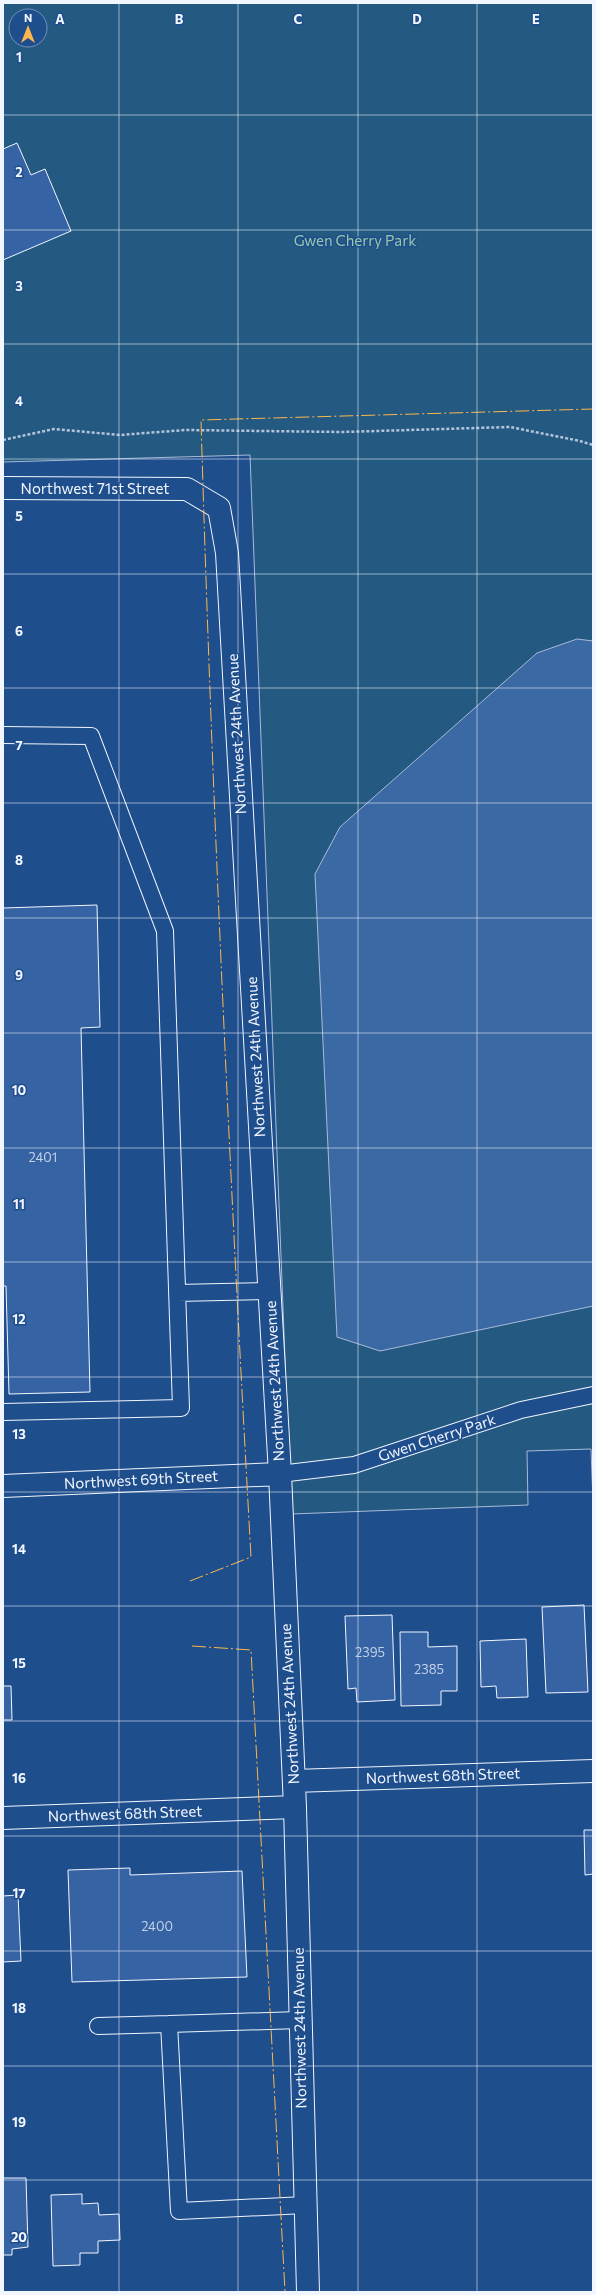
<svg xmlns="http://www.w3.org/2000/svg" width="596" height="2295" viewBox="0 0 596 2295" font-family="Commissioner,sans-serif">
	<rect width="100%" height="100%" fill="#1f4e8c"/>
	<!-- green -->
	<path fill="#245a82" stroke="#a8bbd7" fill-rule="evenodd" d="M3,3h590v1499l-2,-53 -64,2 1,54 -237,9 -41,-1059 -247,7zM16,16h24v24h-24z"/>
	<!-- water -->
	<path fill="#3b69a3" stroke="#a8bbd7" d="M577,639l16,2v665l-213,45 -43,-14 -22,-463 25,-47 197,-174z"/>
	<!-- building -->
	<path fill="#3563a3" stroke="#f2f6ff" d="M17,143l14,32 14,-6 26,62 -68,29v-111z
		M97,905l3,122 -19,1 9,364 -81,2 -3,-108h-3v-378z
		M584,1605l4,87 -42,1 -4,-86z
		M392,1615l3,85 -38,2 -1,-14 -8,1 -3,-73z
		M400,1632h28v15l29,-1v45h-16v14l-40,1z
		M526,1639l2,58 -31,1 -1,-12 -15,1 -1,-46z
		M3,1686h8l1,34h-9z
		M584,1830h9v44l-8,1z
		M130,1868v7l112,-4 5,106 -175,5 -4,-112z
		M18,1895l3,66 -18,1v-66z
		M3,2178h23l2,69 -16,2v6h-9z
		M82,2194v10l16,-1 1,12 20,-1 1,26 -22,1v12h-18v12l-27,1 -2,-71z"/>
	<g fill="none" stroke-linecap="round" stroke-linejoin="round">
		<!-- service casing -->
		<g stroke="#f2f6ff" stroke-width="18">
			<path id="service" d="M3,735l88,1 74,195 16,477 -178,4
				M177,1293l93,-2
				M280,1474l74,-9 167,-55 72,-15
				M300,2020l-131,4 10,187 126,-6
				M98,2026l71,-2"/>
		</g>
		<!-- minor casing -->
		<g stroke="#f2f6ff" stroke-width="24">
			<path id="minor" d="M3,488l184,1 32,19 8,45 53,921 15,333 13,485
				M3,1486l277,-12
				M294,1781l299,-10
				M3,1818l292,-11"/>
		</g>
		<!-- path -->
		<path stroke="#b3c4dc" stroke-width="2.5" stroke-dasharray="3 2" stroke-linecap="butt" d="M3,440l51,-11 66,6 65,-5 157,2 168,-5 70,14 13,4"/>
		<!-- service -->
		<use href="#service" stroke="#1f4e8c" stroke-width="16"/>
		<!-- minor -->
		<use href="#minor" stroke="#1f4e8c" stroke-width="22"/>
		<!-- power -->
		<path stroke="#ffb74d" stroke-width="1" stroke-dasharray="14 3 2 3" stroke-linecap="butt" d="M190,1581l61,-24c-21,-378 -39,-758 -50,-1137l392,-11
			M192,1646l59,4 34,642"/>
	</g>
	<!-- grid -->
	<path fill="none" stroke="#f2f6ff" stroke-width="1" stroke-opacity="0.55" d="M119,3v2289M238,3v2289M358,3v2289M477,3v2289M3,115h590M3,230h590M3,344h590M3,459h590M3,574h590M3,688h590M3,803h590M3,918h590M3,1033h590M3,1148h590M3,1262h590M3,1377h590M3,1492h590M3,1606h590M3,1721h590M3,1836h590M3,1951h590M3,2066h590M3,2180h590"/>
	<g text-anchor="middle" stroke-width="3" stroke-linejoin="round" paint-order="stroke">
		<!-- number labels -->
		<g font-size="13" fill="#c3d1e8">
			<text x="43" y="1162">2401</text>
			<text x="370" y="1657">2395</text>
			<text x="429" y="1674">2385</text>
			<text x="157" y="1931">2400</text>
		</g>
		<!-- park labels -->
		<g font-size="15" fill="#97c8a6" stroke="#1f4e8c">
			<text x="355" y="246">Gwen Cherry Park</text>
		</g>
		<!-- street labels -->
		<g font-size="15" fill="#f2f6ff" stroke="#1f4e8c">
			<text x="95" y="494">Northwest 71st Street</text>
			<text transform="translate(237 734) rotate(-93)" y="5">Northwest 24th Avenue</text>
			<text transform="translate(256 1057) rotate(-93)" y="5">Northwest 24th Avenue</text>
			<text transform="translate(275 1381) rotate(-93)" y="5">Northwest 24th Avenue</text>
			<text transform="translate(437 1438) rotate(-18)" y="5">Gwen Cherry Park</text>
			<text transform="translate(141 1480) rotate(-3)" y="5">Northwest 69th Street</text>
			<text transform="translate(290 1704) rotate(-93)" y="5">Northwest 24th Avenue</text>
			<text transform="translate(443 1776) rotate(-2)" y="5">Northwest 68th Street</text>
			<text transform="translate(125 1814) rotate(-2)" y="5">Northwest 68th Street</text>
			<text transform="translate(300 2028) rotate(-91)" y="5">Northwest 24th Avenue</text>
		</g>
	</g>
	<g font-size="13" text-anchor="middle" font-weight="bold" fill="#f2f6ff" stroke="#1f4e8c" stroke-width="3" stroke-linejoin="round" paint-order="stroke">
		<text x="60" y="24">A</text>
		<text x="179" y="24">B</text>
		<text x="298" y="24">C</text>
		<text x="417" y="24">D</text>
		<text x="536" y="24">E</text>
		<text x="19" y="62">1</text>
		<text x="19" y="177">2</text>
		<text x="19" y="291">3</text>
		<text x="19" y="406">4</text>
		<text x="19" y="521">5</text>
		<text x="19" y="636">6</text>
		<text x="19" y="750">7</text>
		<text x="19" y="865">8</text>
		<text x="19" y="980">9</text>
		<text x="19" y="1095">10</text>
		<text x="19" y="1209">11</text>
		<text x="19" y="1324">12</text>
		<text x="19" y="1439">13</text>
		<text x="19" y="1554">14</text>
		<text x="19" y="1668">15</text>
		<text x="19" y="1783">16</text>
		<text x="19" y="1898">17</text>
		<text x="19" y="2013">18</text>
		<text x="19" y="2127">19</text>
		<text x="19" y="2242">20</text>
	</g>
	<!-- border -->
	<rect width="596" height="2295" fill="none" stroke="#f2f6ff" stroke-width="8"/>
	<!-- north arrow -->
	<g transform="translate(28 28)"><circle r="19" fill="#1f4e8c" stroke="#7391ba"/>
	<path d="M0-3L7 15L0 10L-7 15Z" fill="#ffb74d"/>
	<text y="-6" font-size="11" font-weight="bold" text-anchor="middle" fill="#f2f6ff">N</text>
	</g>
</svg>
